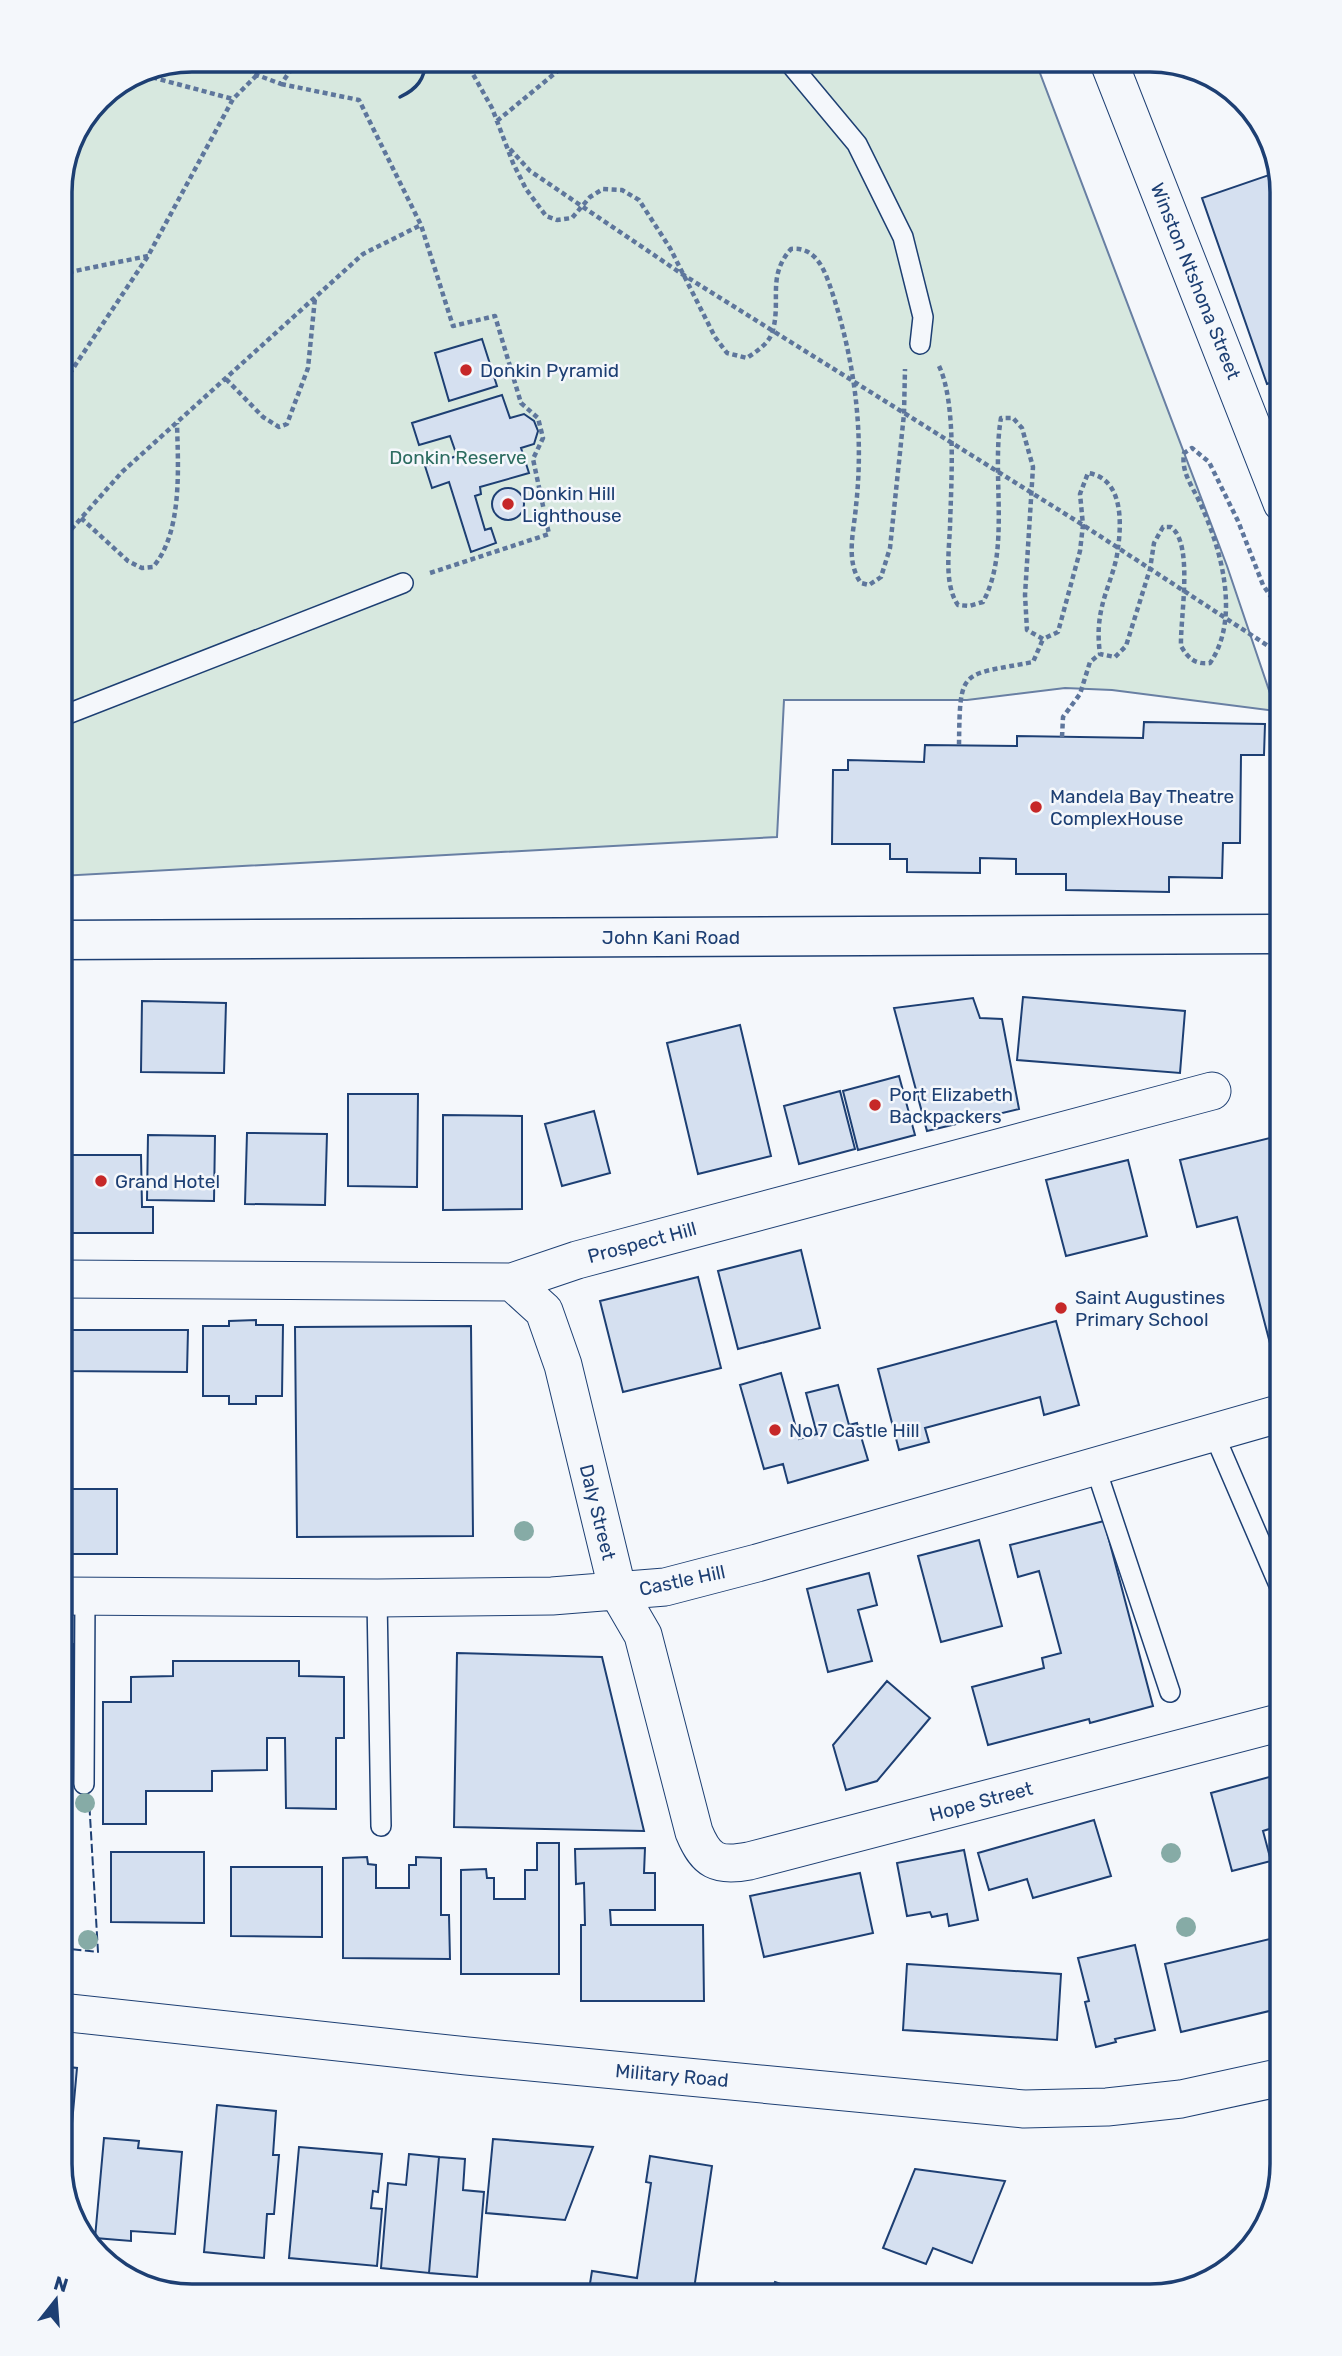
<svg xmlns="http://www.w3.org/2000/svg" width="1342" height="2356" viewBox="0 0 1342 2356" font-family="Rubik,sans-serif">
	<rect width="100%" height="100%" fill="#f4f7fb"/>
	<!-- green -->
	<path fill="#d7e8df" stroke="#687fa3" stroke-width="2" d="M192,60h843l192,506 49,145 -164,-21 -47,-2 -98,12h-183l-7,137 -717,39v-693l38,-85 43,-29z"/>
	<!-- building -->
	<path fill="#d5e0f0" stroke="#1d3f73" stroke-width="2" d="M1278,172l4,20v187l-15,5 -65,-186z
		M482,339l15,47 -48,15 -14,-48z
		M502,395l8,23 14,-4 10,7 4,10 -4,13 -13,4 8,25 -49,14 1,7 -6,2 10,34 6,-2 5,15 -25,9 -22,-70 -17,6 -7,-22 32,-10 -7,-20 -31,9 -7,-22z
		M492 504a16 16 0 1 1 32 0a16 16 0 1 1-32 0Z
		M1144,722l121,2 -1,31h-23l-1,88h-17l-1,35 -53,-1v15l-103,-2v-16h-50v-15l-36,-1v15l-73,-1v-13h-17v-15h-58l1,-74h15v-10l76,2 1,-17 92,1v-10l126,2z
		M1023,997l162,14 -5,62 -163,-13z
		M973,998l7,20 22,1 17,90 -92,22 -33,-123z
		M142,1001l84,2 -2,70 -83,-1z
		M740,1025l31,131 -73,18 -31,-131z
		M899,1076l16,59 -57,15 -15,-59z
		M840,1091l15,58 -56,15 -15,-58z
		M348,1094h70l-1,93 -69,-1z
		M594,1111l16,62 -48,13 -17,-62z
		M443,1115l79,1v93l-79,1z
		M247,1133l80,1 -2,71 -80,-1z
		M148,1135l67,1 -1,65 -67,-1z
		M1282,1135v213l-10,3 -35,-134 -40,10 -17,-67z
		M60,1155h81l1,52h11v26h-93z
		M1128,1160l19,76 -81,20 -20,-76z
		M801,1250l19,78 -82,21 -20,-78z
		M698,1277l23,91 -98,24 -23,-91z
		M256,1320v5h27l-1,71h-26v8h-27v-8h-26v-70h26v-5z
		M1056,1321l23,84 -35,10 -4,-18 -115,31 4,14 -30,8 -21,-81z
		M471,1326l2,210 -176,1 -2,-210z
		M60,1330h128l-1,42 -127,-1z
		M781,1373l18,66 18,-5 -11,-41 32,-8 11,40 8,-2 11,37 -80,23 -5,-19 -19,5 -24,-84z
		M60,1489h57v65h-57z
		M1104,1521l49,185 -63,17 -1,-4 -101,26 -16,-58 72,-19 -2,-10 19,-5 -22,-82 -21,6 -8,-32z
		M979,1540l23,86 -61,16 -23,-86z
		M869,1573l8,32 -19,5 14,51 -44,11 -21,-83z
		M60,1644h13l1,136h-14z
		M457,1653l145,4 42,174 -190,-4z
		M173,1661h126v15l45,1v61h-8v71l-50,-1 -1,-70h-18v32l-55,1v20h-66v33h-43v-122h28v-25l42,-1z
		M887,1681l43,37 -53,63 -31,9 -13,-45z
		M1273,1776l9,33v16l-19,6 8,30 -39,10 -21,-78z
		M1094,1820l17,56 -78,22 -6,-19 -38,11 -11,-37z
		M537,1843h22v131h-98v-104l25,-1 1,9h7v21h31v-29h12z
		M645,1848l-1,25h11v37h-45l1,15h92l1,76h-123v-76h4l-1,-42 -8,1 -1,-35z
		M964,1850l14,70 -29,6 -2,-12 -15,3 -2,-5 -23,4 -10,-53z
		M111,1852h93v71l-93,-1z
		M367,1857l1,7 8,1v23h33v-23h7v-8l25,1v57h8l1,44 -107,-1v-100z
		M231,1867h91v70l-91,-1z
		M860,1873l13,60 -109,24 -14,-61z
		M1278,1937l4,19v52l-101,24 -16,-68z
		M1135,1945l20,85 -40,9 1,3 -20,5 -11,-45 4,-1 -11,-43z
		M907,1964l154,10 -4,66 -154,-10z
		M60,2066l17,2 -11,122 -6,-26z
		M217,2105l59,6 -3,44h6l-5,59h-7l-3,44 -60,-6z
		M104,2138l35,3 -1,7 44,4 -7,82 -44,-3v10l-36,-3z
		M493,2139l100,8 -28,73 -79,-7z
		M299,2147l83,7 -4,38 -5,-1 -2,17 11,1 -5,57 -88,-8z
		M409,2154l30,3 -10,116 -48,-5 7,-85 18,2z
		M650,2156l62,10 -19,130h-105l4,-25 45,7 14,-95 -5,-1z
		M439,2157l26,2 -2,31 21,2 -7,85 -48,-4z
		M915,2169l90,12 -33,82 -39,-15 -7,16 -43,-16z
		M775,2282l38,14h-43z"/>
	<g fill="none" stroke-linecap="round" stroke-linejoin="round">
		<!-- service casing -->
		<g stroke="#1d3f73" stroke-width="22">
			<path id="service" d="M787,60l70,84 46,93 20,80 -3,27
				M60,717l343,-134
				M1213,1432l69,160
				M1095,1466l75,226
				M377,1598l4,228
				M84,1784l1,-188"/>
		</g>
		<!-- minor casing -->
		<g stroke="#1d3f73" stroke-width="39">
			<path id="minor" d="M1108,60l174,443
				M60,1279l452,3 65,-22 635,-169
				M512,1282l32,29 19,54 55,227 25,43 51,197c12,29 23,35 55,29l533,-139
				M60,1596l317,2 175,-2 113,-9 92,-24 525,-150
				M60,2012l407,44 557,53 83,-2 74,-8 101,-22"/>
		</g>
		<!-- tertiary casing -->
		<g stroke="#1d3f73" stroke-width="41">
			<path id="tertiary" d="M60,940l1222,-6"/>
		</g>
		<!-- path -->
		<path stroke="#5e769c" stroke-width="4.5" stroke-dasharray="5 3.5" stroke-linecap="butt" d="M233,60l24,15 24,9 17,-24
			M465,60l27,48 21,55 13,26 20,27 11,4 15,-2 18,-21 13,-8 19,1 17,10 31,48 45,89 12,16 20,5c10,-7 23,-15 26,-28 8,-31 -6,-54 18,-81 27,-3 35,25 42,46 22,68 31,139 23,211 -2,25 -11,55 5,77l8,2 12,-8 9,-29 14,-134 1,-45
			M136,73l97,26
			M281,84l78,16 62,125 32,101 42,-10 26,87 17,15 5,20 -10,21 16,75 -119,39
			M497,121l74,-61
			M510,149l20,22 152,103 401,251 199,130
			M60,274l88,-18
			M939,366c18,38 12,118 11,161 -1,24 -6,58 8,78l11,1 14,-4c28,-52 8,-127 18,-184h12l9,10 11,39 -8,128 2,35 16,9 15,-7 22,-81 3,-26 -3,-31 8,-21c34,5 34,47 30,75 -2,21 -13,42 -17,63 -3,15 -3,28 -1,43l15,3 11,-11 24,-77 4,-26 9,-16h8c23,17 9,91 10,119 7,12 14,19 29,17 31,-45 11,-115 -10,-160 -8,-18 -19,-30 -16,-50l8,-5 17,14 29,59 25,64 19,28
			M226,379l37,38 16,10 8,-3 21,-56 7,-70
			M60,388l88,-132 85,-157 24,-24 8,-15
			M81,518l47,43 14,7 11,-1c30,-35 25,-101 24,-144
			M60,542l62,-70 241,-218 58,-29
			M1062,737l1,-20 17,-23 10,-32 10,-8
			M959,745c1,-78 1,-69 74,-83l10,-23"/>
		<!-- service -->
		<use href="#service" stroke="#f4f7fb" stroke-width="19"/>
		<!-- minor -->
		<use href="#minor" stroke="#f4f7fb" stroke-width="37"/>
		<!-- tertiary -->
		<use href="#tertiary" stroke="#f4f7fb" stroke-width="38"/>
		<!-- fence -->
		<path stroke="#1d3f73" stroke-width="2" stroke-dasharray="9 3.5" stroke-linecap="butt" d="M60,1948l38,4 -9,-153"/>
		<!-- wall -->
		<path stroke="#1d3f73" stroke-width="3.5" d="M340,60v1
			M400,97c17,-8 25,-18 26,-37"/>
	</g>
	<!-- trees -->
	<g fill="#86aba6">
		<circle cx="524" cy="1531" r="10"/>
		<circle cx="85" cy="1803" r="10"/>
		<circle cx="1171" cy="1853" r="10"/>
		<circle cx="1186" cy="1927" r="10"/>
		<circle cx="88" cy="1940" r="10"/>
	</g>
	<!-- markers -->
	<g fill="#c62828" stroke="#f4f7fb" stroke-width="2.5">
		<circle cx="466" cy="370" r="7"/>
		<circle cx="508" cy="504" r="7"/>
		<circle cx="1036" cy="807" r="7"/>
		<circle cx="875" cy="1105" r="7"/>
		<circle cx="101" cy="1181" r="7"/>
		<circle cx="1061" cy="1308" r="7"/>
		<circle cx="775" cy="1430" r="7"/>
	</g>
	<g text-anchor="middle" stroke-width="5" stroke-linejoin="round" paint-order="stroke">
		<!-- street labels -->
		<g font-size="19" fill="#1d3f73" stroke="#f4f7fb">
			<text transform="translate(1196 281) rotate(68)" y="7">Winston Ntshona Street</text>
			<text x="671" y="944">John Kani Road</text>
			<text transform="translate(642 1242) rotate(-15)" y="7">Prospect Hill</text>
			<text transform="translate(598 1512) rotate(76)" y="7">Daly Street</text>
			<text transform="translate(682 1580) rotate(-12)" y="7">Castle Hill</text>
			<text transform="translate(981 1801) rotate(-15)" y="7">Hope Street</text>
			<text transform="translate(672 2075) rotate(5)" y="7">Military Road</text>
		</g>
		<!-- poi labels -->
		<g font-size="19" fill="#1d3f73" stroke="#f4f7fb" text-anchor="start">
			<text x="480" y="377">Donkin Pyramid</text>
			<text x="522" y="500">Donkin Hill<tspan x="522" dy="22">Lighthouse</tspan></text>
			<text x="1050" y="803">Mandela Bay Theatre<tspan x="1050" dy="22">ComplexHouse</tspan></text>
			<text x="889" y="1101">Port Elizabeth<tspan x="889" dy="22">Backpackers</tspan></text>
			<text x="115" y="1188">Grand Hotel</text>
			<text x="1075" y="1304">Saint Augustines<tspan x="1075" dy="22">Primary School</tspan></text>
			<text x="789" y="1437">No 7 Castle Hill</text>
		</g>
		<!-- park labels -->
		<g font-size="19" fill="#2c6c60" stroke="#f4f7fb">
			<text x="458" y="464">Donkin Reserve</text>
		</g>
	</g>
	<!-- crop -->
	<path d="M0 0H1342V2356H0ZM192 72H1150A120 120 0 0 1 1270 192V2164A120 120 0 0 1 1150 2284H192A120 120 0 0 1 72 2164V192A120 120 0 0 1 192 72Z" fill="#f4f7fb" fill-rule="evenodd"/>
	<path fill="none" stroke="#1d3f73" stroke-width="3.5" d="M192 72H1150A120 120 0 0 1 1270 192V2164A120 120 0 0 1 1150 2284H192A120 120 0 0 1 72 2164V192A120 120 0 0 1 192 72Z"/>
	<!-- north arrow -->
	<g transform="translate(56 2300) rotate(17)" stroke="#f4f7fb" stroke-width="5" paint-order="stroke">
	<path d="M0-5L12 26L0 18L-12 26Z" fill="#1d3f73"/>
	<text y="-10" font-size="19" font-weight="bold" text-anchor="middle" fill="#1d3f73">N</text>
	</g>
</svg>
